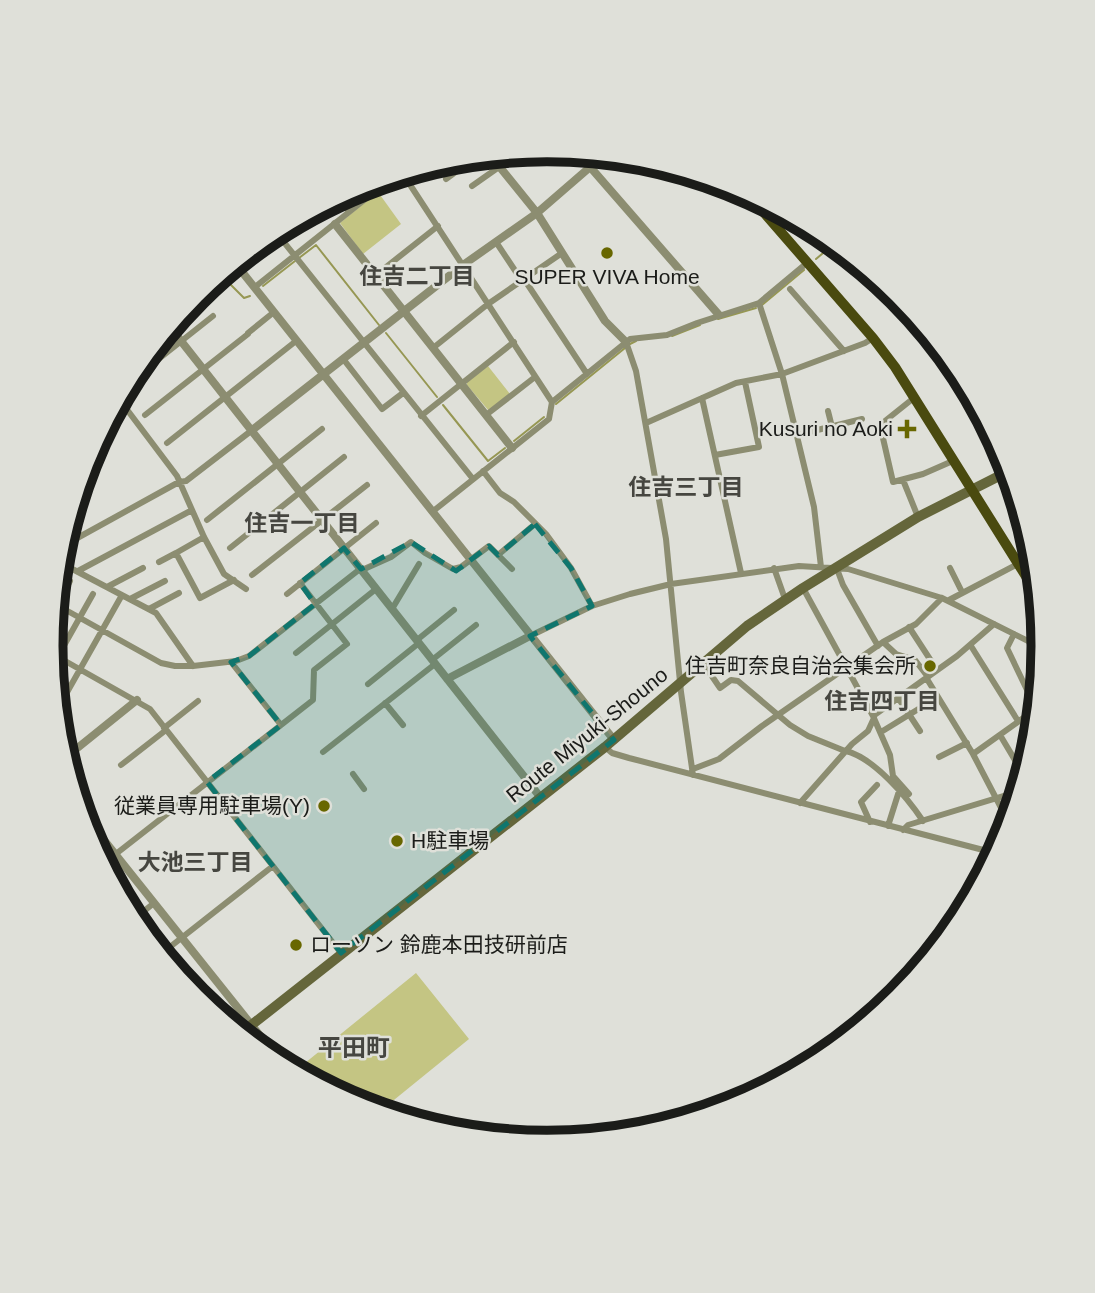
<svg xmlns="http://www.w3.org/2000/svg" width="1095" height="1293" viewBox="0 0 1095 1293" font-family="Arial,'Noto Sans JP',sans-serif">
	<rect width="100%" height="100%" fill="#dfe0d9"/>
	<!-- green -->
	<path fill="#c4c583" d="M378,192l23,32 -38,30 -23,-31z
		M488,366l22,28 -21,17 -22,-26v-3z
		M416,973l53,66 -80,65 -7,-8 -15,12 -42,-20 -20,-25z"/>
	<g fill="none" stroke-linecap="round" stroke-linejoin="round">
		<!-- stream -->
		<path stroke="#969753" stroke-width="2" d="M299,258l17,-13 63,80
			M816,259l19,-16
			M221,275l23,23 6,-2
			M263,286l32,-25
			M762,305l42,-35
			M718,319l38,-11
			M386,333l51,64
			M672,336l28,-11
			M630,344l6,-3
			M556,404l69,-56
			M443,405l45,56 17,-13
			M514,441l30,-24"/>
		<!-- minor -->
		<path stroke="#8c8d71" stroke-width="6" d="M403,174l149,228
			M446,179l30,-22
			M472,186l27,-19
			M338,198l11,14
			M275,231l198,248
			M496,242l26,39
			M376,275l62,-49
			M524,279l63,95
			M255,287l123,-98 23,-15
			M790,289l54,62
			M759,303l23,71 83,-31 8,-5
			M248,333l26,-21
			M626,342l10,29 30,168 15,153 12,83
			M433,348l55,-44 74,-51
			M344,360l38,49 21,-16
			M136,377l77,-61
			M915,397l-35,28 13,57 30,-8 32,-14
			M702,398l39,175
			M119,399l58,77 27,61 20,37 22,15
			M828,411l4,16
			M145,415l103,-81
			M486,415l49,-38
			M421,416l93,-74
			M646,423l90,-40 46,-9 32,133 7,60
			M797,435l65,-16
			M167,443l129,-102
			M715,455l44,-8 -14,-65
			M483,471l17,22 14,9 32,32 25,34 21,38
			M903,480l15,37
			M432,512l117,-93 3,-17 78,-63 37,-4 30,-12 62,-20 49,-41
			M207,520l115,-91
			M204,537l-28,16 24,45 34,-18
			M61,547l118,-65 7,-1 65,-50
			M230,548l114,-91
			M498,555l37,-31
			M59,562l97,51 37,53
			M159,562l17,-9
			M774,568l11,31
			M950,568l12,24
			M837,569l6,16 35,61
			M362,570l29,-13 20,-15 14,11 28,16 8,-2 28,-21 23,23
			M78,571l114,-61
			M252,575l115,-90
			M107,587l36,-19
			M803,588l70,128 17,39 3,21 16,18
			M287,594l89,-71
			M130,599l35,-18
			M949,600l86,-45
			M55,604l106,59 14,3h18l43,-5 13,-5 111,-87
			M149,609l30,-16
			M392,609l27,-45
			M54,611l16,-30
			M909,627l28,43
			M1014,634l-7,14 31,65
			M530,636l62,-30 38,-12 41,-10 128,-18 49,3 94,29 102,51
			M417,640l37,-30
			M883,642l13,12 19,6 13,17
			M971,646l47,75
			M51,653l99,56 191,244
			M296,653l80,-64
			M432,660l44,-35
			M231,662l50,63
			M703,663l17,25 11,-8 7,1 52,44 18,11 37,15
			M53,665l40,-71
			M927,679l46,75 37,71
			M368,684l51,-41
			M899,699l21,32
			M385,703l18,22
			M57,710l65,-115
			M873,716l84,-60 37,-32
			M164,728l34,-27
			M881,732l57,-35
			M1000,735l25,42
			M605,747l7,6 17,5 362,94 4,6
			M1033,748l1,-1
			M846,751c28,7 61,46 77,70
			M323,752l112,-88
			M973,754l63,-45
			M939,757l28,-14
			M121,765l45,-35
			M693,769l26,-10 43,-33 121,-84 33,-18 26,-26
			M353,774l11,15
			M800,803l52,-59 16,-13 6,-13
			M870,822l-9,-20 16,-17
			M888,826l12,-38
			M903,830l5,-5 112,-34
			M991,852l12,-9
			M103,864l210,-164 1,-30 33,-26 -47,-61
			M133,920l21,-17
			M161,954l112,-88"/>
		<!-- tertiary -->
		<path stroke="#8c8d71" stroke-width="8" d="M578,153l141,162
			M490,155l47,58 68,108 21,21
			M335,224l177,224
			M235,263l379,477
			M170,327l371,471
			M251,431l212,-166 74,-52 67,-58
			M447,679l83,-43
			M65,758l72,-58
			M80,810l205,257"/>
		<!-- secondary -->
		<path stroke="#65663b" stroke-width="10" d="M240,1034l365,-287 142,-121 56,-38 115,-71 93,-47"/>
		<!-- primary -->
		<path stroke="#4a4a0f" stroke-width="10" d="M746,192l127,146 22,29 144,230"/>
	</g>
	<!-- marked area -->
	<path fill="#0f766e" fill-opacity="0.2" stroke="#0f766e" stroke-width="5" stroke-dasharray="14 9" stroke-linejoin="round" d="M535,524l36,44 21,38 -62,30 84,104 -273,213 -134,-171 74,-57 -50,-63 18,-6 66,-52 -15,-21 44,-35 17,21 50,-27 45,29 33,-25 9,9z"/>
	<!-- markers -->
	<g fill="#686700" stroke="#dfe0d9" stroke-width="2.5">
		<circle cx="607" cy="253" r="7"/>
		<path d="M903.5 418.5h7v7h7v7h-7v7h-7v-7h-7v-7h7z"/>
		<circle cx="930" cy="666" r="7"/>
		<circle cx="324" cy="806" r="7"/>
		<circle cx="397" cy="841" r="7"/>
		<circle cx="296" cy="945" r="7"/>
	</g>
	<g text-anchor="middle" stroke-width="5" stroke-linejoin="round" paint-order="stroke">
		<!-- poi labels -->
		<g font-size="21" fill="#1b1c19" stroke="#dfe0d9" text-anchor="end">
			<text x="607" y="284" text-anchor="middle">SUPER VIVA Home</text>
			<text x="893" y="436">Kusuri no Aoki</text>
			<text x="916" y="673">住吉町奈良自治会集会所</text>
			<text x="310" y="813">従業員専用駐車場(Y)</text>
			<text x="411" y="848" text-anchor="start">H駐車場</text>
			<text x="310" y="952" text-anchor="start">ローソン 鈴鹿本田技研前店</text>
		</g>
		<!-- street labels -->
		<g font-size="21" fill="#1b1c19" stroke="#dfe0d9">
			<text transform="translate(587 735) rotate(-39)" y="7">Route Miyuki-Shouno</text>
		</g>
		<!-- neighbourhood labels -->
		<g font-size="23" font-weight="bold" fill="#464640" stroke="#dfe0d9">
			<text x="417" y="284">住吉二丁目</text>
			<text x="686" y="495">住吉三丁目</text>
			<text x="302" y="531">住吉一丁目</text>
			<text x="882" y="709">住吉四丁目</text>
			<text x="195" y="870">大池三丁目</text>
		</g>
		<!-- quarter labels -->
		<g font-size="24" font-weight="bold" fill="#464640" stroke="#dfe0d9">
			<text x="354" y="1056">平田町</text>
		</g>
	</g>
	<!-- crop -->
	<path d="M0 0H1095V1293H0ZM63 646a484 484 0 1 1 968 0a484 484 0 1 1-968 0Z" fill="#dfe0d9" fill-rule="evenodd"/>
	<path fill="none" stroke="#1b1c19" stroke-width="9" d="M63 646a484 484 0 1 1 968 0a484 484 0 1 1-968 0Z"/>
</svg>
